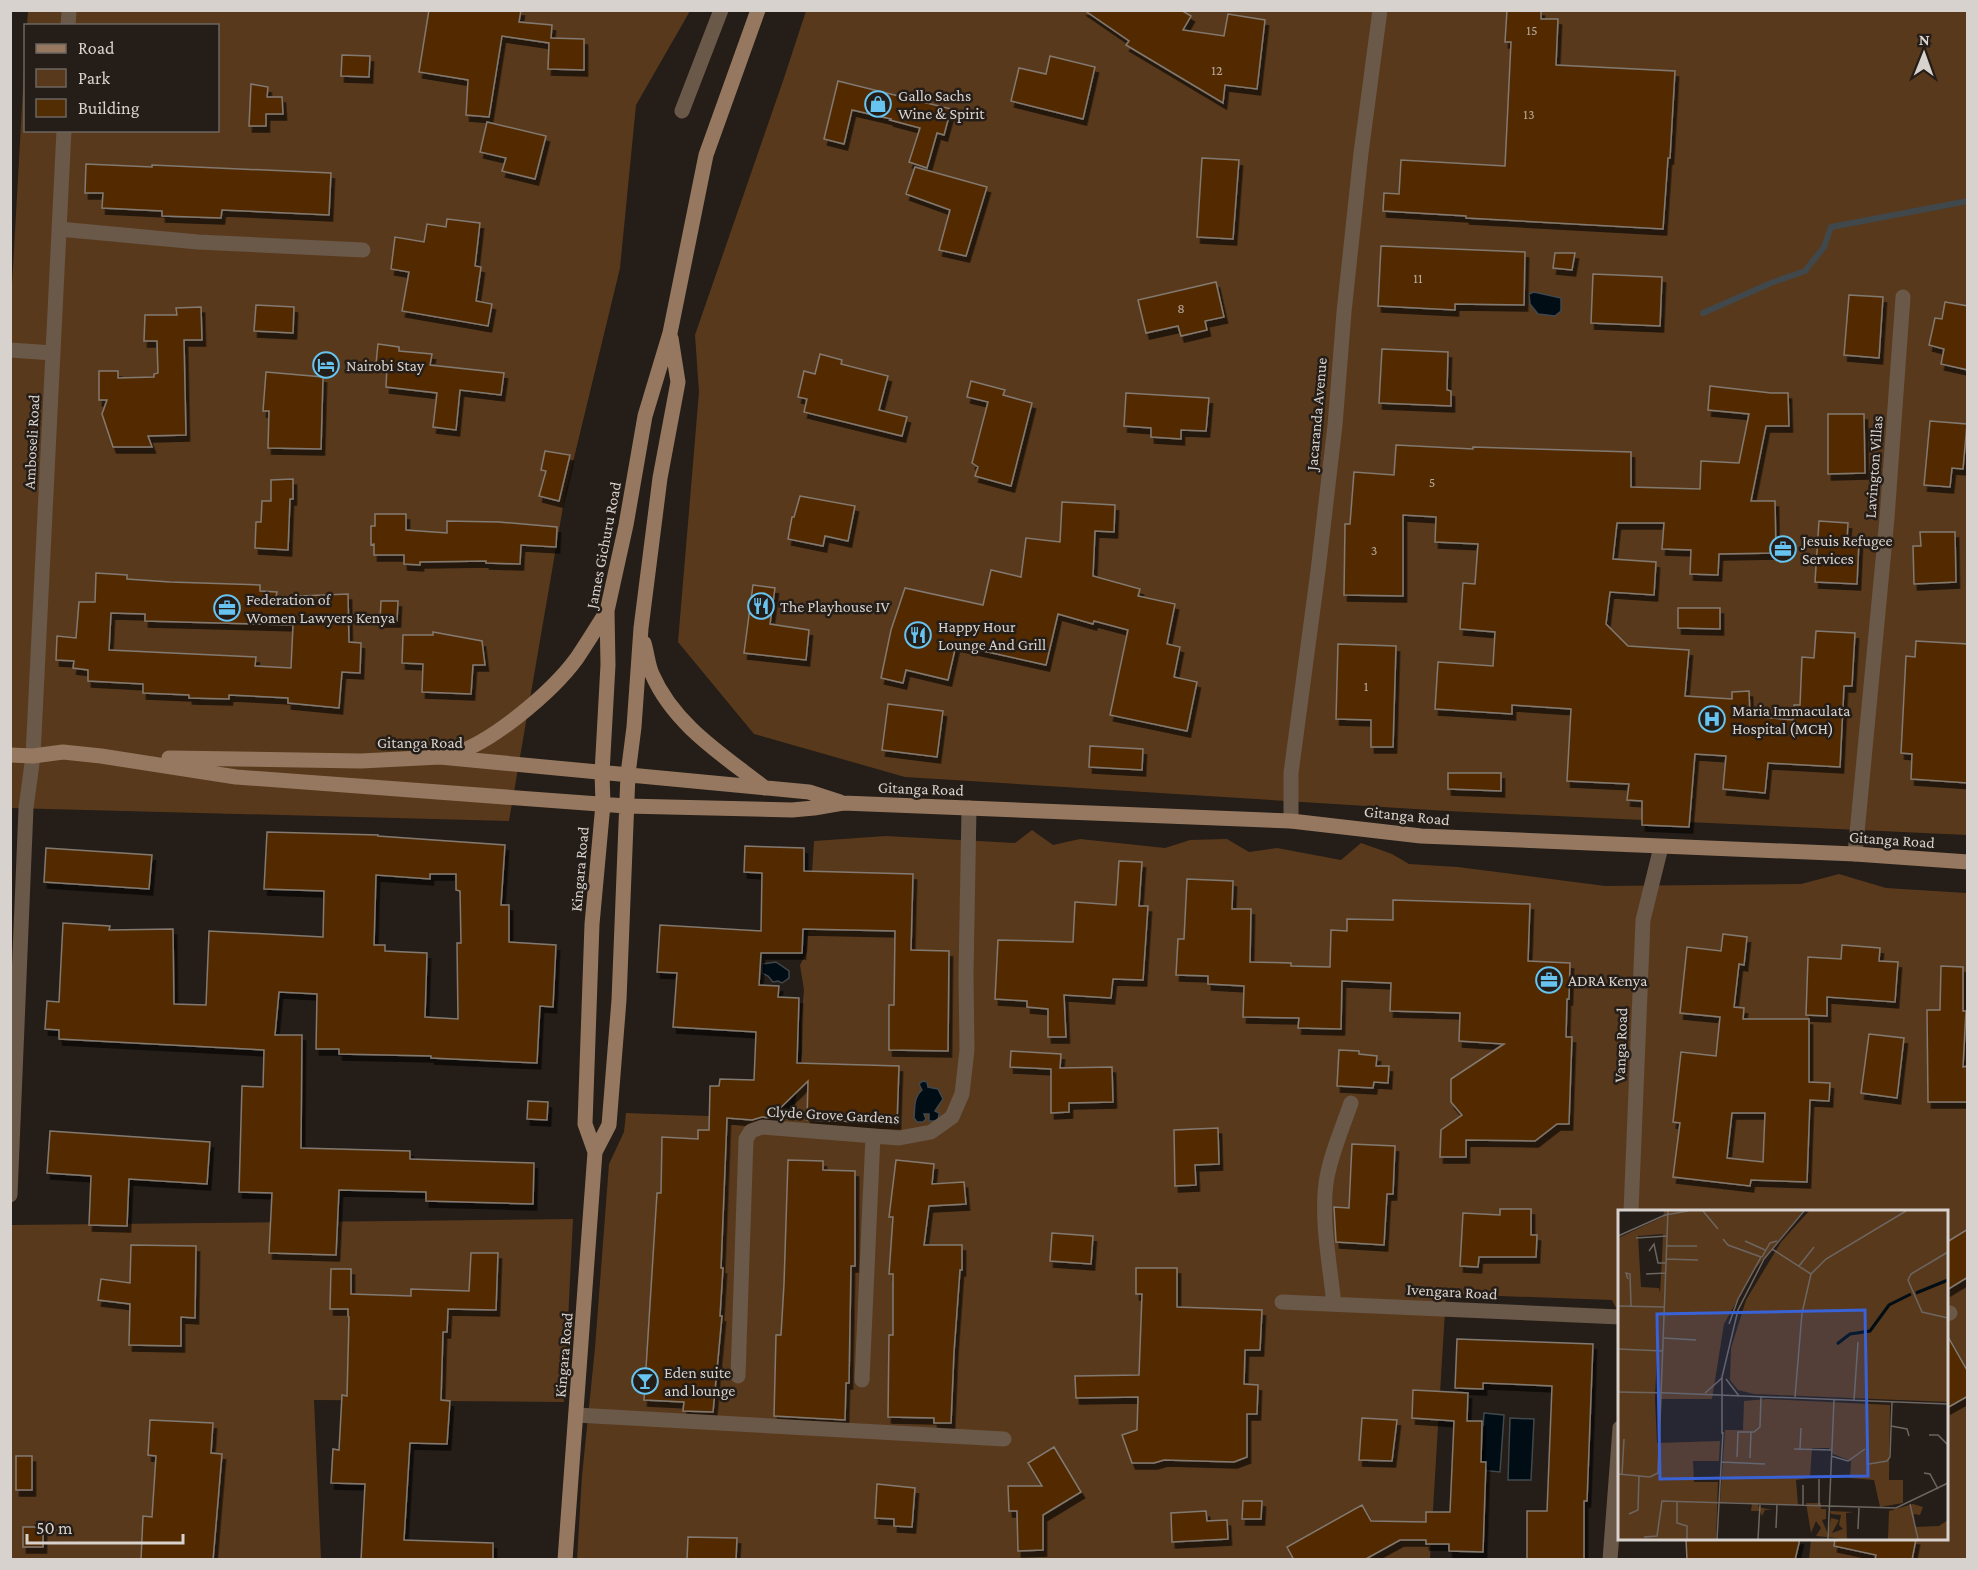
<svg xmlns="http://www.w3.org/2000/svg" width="1978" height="1570" viewBox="0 0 1978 1570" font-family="'Crimson Pro',serif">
	<defs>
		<filter id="shadow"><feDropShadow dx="3.5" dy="6" stdDeviation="0" flood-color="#0009"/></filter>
	</defs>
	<rect width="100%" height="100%" fill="#251d17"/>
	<!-- green -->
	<path fill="#59391c" d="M28,11h662l-54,94 -16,163 -55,227 -56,326 -498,-13 -1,-487 15,-268 1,77h192v-104l-191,-1z
		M806,11h1161v824l-520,-24 -542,-34 -151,-43 -76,-92 21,-250 -4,-57 89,-257z
		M1032,830l21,15 27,-6 85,9 25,-8 37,-1 22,13 28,-4 64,12 20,-17 31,11 17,10 49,3 147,19 196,-2 38,-10 47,14 81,5v666h-158l2,-20 135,-1v-326h-326l-1,102 -7,-14 -166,-6 -16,265 -853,1 5,-84 13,-128 14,-184 15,-32 2,-19 167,6 9,-67 -1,-28 3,-34 -4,-25 7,-13 7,-111 72,-5 129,7z
		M573,1219l-9,183 -250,-2 7,159h-310l-1,-334z"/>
	<!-- water -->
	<path fill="#000d15" stroke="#40484c" stroke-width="1.5" d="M1534,292l27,6v13l-6,5 -17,-2 -8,-10 -1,-10z
		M776,962l13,9v7l-7,5 -4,-2 -5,1 -5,-6 -6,-3v-9z
		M923,1081l4,1 1,5 10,2 5,10 -8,12 4,2 -1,8h-9v-7h-5l2,5 -3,3h-6l-3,-4c1,-9 -1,-20 8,-28l-3,-6z
		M1484,1413l20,2 -4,57 -20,-2z
		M1510,1418l24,1 -3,61h-23z"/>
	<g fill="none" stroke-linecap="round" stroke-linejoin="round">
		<!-- stream -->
		<path stroke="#40484c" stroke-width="6" d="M1703,313l68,-30 34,-12 19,-24 7,-20 137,-26"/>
	</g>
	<!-- building -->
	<path fill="#522c02" stroke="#827971" stroke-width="1.5" fill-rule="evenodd" filter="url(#shadow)" d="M429,10h92l-2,12 33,3 -1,13 33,1v31l-36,-1 1,-26 -47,-7 -13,81 -23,-2 2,-35 -49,-8z
		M1084,10h97l10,6 -8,14 41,6 4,-22 37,6 -8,69 -32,-4 -2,18 -97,-58 3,-4z
		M1507,10h34v9h17l-2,46 119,6 -5,87h-2l-5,71 -197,-11v-2l-83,-5 1,-18 15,1 2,-34 104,6 6,-124h-6z
		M342,55l28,1 -1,21 -28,-1z
		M1050,56l45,11 -12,52 -72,-18 8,-33 27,6z
		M838,81l113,28 -7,26 -7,-2 -10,35 -18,-6 11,-34 -30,-8 1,-1 -39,-9 -8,34 -20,-5z
		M251,84l17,3 -1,10h15l1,17h-17v12h-17z
		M487,122l59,14 -11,43 -33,-8 4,-13 -26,-6z
		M1202,158l37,2 -6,79 -36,-2z
		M86,164l66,3v-2l179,8 -2,42 -107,-5 -1,8 -59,-2v-5l-60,-3 1,-15h-18z
		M915,167l72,20 -21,69 -27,-6 11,-40 -44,-16z
		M447,219l33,4 -5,43 6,1 -5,34 16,3 -4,22 -86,-15 7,-39 -18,-3 4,-32 29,5 3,-18 19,3z
		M1381,246l144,6 -1,53 -69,-1v6l-77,-4z
		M1555,253h20l-3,17 -19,-2z
		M1593,274l69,3 -2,49 -69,-3z
		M1216,282l8,35 -19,4 2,9 -26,6 -3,-10 -32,7 -8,-33z
		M1849,295l34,2 -4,61 -35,-3z
		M1945,302l23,4v64l-27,-6 3,-15 -15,-4 6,-27 7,1z
		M256,305l38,2 -1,26 -39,-2z
		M201,307l1,33h-18l2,95 -38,1 4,11h-39l-11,-33 5,-14h-8v-29h19v7l36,-1v-3l4,-1 -1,-32h-13l1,-26h32l-1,-7z
		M378,344l21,3v4l33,3 -2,11 74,8 -3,22 -41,-5 -4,40 -23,-3 4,-34 -51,-6 1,-22 -11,-1z
		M1382,349l66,3 -1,38 4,1v15l-72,-3z
		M820,354l22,6 -1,4 47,12 -9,34 28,7 -5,19 -98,-24 3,-13 -9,-2 6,-26 11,3z
		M266,372l57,5 -2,72 -53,-1 1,-37h-6z
		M971,381l34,9 -2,5 29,8 -21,83 -36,-10 3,-9 -6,-4 16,-61 -21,-5z
		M1710,386l61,7h17l1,33h-23l-15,75h24l1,52 -57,1 -1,21 -28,-1 1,-24 -29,-1 2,-26h-47l-4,36 43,3 -2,33 -44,-3 -4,32 22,22 61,4 -4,46 47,3v-7l17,-1 1,25 43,4 1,-15h6l2,-48 12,1 2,-27 39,2 -3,53h-8l-4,81 -72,-4 -3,30 -42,-4 3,-33 -31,-2 -6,73 -47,-2v-24l-15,-1 2,-16 -62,-3 4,-72 -59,-4v9l-77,-5 3,-47 55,4 2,-34 -35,-3 3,-46 12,1 3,-40 -43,-2 1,-25 -33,-2v81l-59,-1 1,-71h5l4,-52 40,3 2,-30 77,4v-2l158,5v35l69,2 1,-28 38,2 10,-49 -41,-4z
		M1126,393l83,5 -3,33 -25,-1v9l-30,-2v-9l-27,-2z
		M1828,414h36l1,59 -37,1z
		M1930,421l37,3 -4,45 -11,-1 -2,19 -26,-2z
		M545,451l25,4 -11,46 -20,-5 7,-25 -5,-1z
		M293,479v20h-3l-2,51 -33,-2 1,-26h5l1,-21h9v-21z
		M800,496l55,10 -7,35 -23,-5 -2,10 -35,-7 4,-22h2z
		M1062,502l53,3 -1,27 -19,-1 -2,45 47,13 -2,7 37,8 -8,40 13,3 -6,30 23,5 -10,49 -77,-16 18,-85 -34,-9 -1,3 -35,-10 -12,51 -90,-20 -8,35 -42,-10 -3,13 -22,-5 10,-48 14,-42 78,17 8,-35 30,7 5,-39 34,4z
		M375,514h31v16l41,3v-12l52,1 58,5 -1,20 -35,-2 -1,19 -34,-1v-2l-66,1v3l-16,-1v-9h-30v-11l-3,1v-19h4z
		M1819,521l29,2 -1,17 12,1 -2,43 -42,-2z
		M1920,532h35l1,50 -42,2 -1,-38h8z
		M96,573l31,2v4l43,3 90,3v6l17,1 -1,5 72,-3 1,48 12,1 -1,30 -18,-1 -3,36 -51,-5v-5l-59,-3v4l-40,-1v-3l-46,-2v-9l-55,-3v-11l-15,-2 1,-7 -18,-1 1,-24 19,2 3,-36h16zM111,613l34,1v7l148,4 -2,43 -36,-2 1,-9 -147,-7z
		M753,585l22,3 -5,36 39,6 -3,30 -62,-7z
		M381,601h17l-1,20h-17z
		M1678,608h42v21l-42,-1z
		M433,632l49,9 3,24h-12l-2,29 -49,-2 1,-28 -21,-1 1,-28h30z
		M1916,641l52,3v139l-57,-4 1,-25 -11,-1 5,-97 9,1z
		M1338,644l58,2 -3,101h-22v-27l-35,-1z
		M888,704l55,7 -6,46 -55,-7z
		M1090,746l53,3 -1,21 -53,-3z
		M1448,773h53v18l-53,-2z
		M267,832l111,3v1l127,9 -4,60h8v37l47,3 -3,62 -13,-1 -3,57 -106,-5v-2l-92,-2v-5h-23l1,-55 -38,-2 -4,43h27l-1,113 109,3v8l124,4 -1,41 -107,-3v-9l-87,-2 -3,65 -67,-2 3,-60 -33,-1 3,-106 21,1 1,-37 -205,-11v-9l-14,-1 2,-28 12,1 4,-79 47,3 -1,4 64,-1 1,75 32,1 3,-74 114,6 1,-46 -60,-2zM430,874h26v16l4,1 1,52h-4l1,76 -33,-2 2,-64 -42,-2v-6h-11l2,-70 54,4z
		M745,846l59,2v23l109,3 -2,76 38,1 -1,100 -59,-1v-45h5l1,-74 -92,-2 -1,24h-41l-2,32 20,1 -1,11 21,1 -2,65 102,3 -2,57 -90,-3 1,-39 -38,37 -8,-1 -10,3 -25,-2 -6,150h2l-3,48h2l-9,96 -30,-1 1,-9 -40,-2 13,-207h4l1,-56 36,2v-9h11l1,-44h9l1,-7 34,1 2,-48 -83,-5 4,-54 -20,-1 3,-47 101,6 1,-58 -18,-1z
		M46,848l106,7 -3,34 -105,-7z
		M1119,861l23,1 -3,44h9l-5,74 -30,-1 -2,19 -47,-3 2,42h-18v-28l-21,-2v-6l-32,-2 3,-59 75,2 2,-40 41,3z
		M1187,879l46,2 -1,28h19l-1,53 41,1v3l39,1 1,-37 16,1v-12l46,1v-20l137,4 -2,57 42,2 -1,36h-2l-1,38h6l-3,87h-12l-22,17 -69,-1v17h-26l1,-27 21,-15 -11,-13v-23l53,-35 -45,-3 1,-28 -70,-2 1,-28 -49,-2 -1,48 -43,-1 1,-10 -56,-1 1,-31 -36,-2v-8l-32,-1 2,-36h6z
		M1723,934l24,3 -3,28 -5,-1 -5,43 10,1 -1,11h66v63l21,1 -1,18 -19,-1 -3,82 -56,-2 -1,6 -77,-9 7,-54 -7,-1 8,-70 35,4 4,-39 -40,-4 7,-66 34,4zM1732,1113h33l-2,49 -36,-4z
		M1842,945l38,3 -1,13 19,1 -3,40 -68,-5v19l-21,-1 2,-58 33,2z
		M1941,966l22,1v44h3l-3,56 5,-1v36h-40l-1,-92h13z
		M1869,1034l35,4 -7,60 -36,-5z
		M1339,1050l20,1v3l18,2 -1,10h13l-1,17 -14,-1 -1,6 -36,-2z
		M1011,1051l50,3 -1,14 52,-1 1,35 -44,1v9l-18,1v-44l-41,-2z
		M528,1101l20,1 -1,18 -20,-1z
		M1218,1128l1,36 -24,1 1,20 -21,1 -1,-56z
		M50,1131l160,11 -3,42 -78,-5 -2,47 -38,-1 2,-49 -44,-3z
		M1352,1144l43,2 -2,48h-6l-3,51 -48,-3 -2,-35 15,1z
		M788,1160l35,1v9l32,1v95h-4l-2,117h-3l-1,37 -71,-4 2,-81h5l3,-51z
		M896,1160l38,4 -2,20 32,-2 2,22 -37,2 -5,39h38v25h-2l-6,82 -3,71h-17v-5l-46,-1 1,-82h4v-61h-4l4,-57h-4z
		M1500,1209h31v26h6l-1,22h-57l-1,10 -18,-1 3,-53 37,2z
		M1968,1229v48l-21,13v-48z
		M1052,1233l41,3 -2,28 -41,-3z
		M131,1245l65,1 -1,72 -14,-1v29l-52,-1 1,-41 -32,-4 3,-21 29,4z
		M471,1253h27l-2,57 -48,-1 -1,23h-4l-2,68 9,1 -3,43 -37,-1 -6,97 89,3v17h-132l4,-76 -34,-1 2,-34 6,1 3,-55 5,1 2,-79 -1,-1v-7h-18l1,-40h20v25l60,2v-7l58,2z
		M1136,1268h41v39l85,3 -2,40h-15l-1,34 14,1 -1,29h-10v43l-13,5 -70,-2 -10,3h-22l-10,-28 15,-5 1,-33 -62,1 -1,-22 64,-1 3,-81h-6z
		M1947,1335l21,37v24l-21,12z
		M1457,1339l136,5 -6,157h-3v58h-57v-48h20l5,-125 -69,-3v6l-28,-1z
		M1413,1390l55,3 -1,28h15l-1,41h5l-3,90 -34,-1v-7h-23v-4h-26l-36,20h-70l-7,-13 75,-42 9,16 55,1v-10h24l4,-91 -42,-3z
		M1362,1418l35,2 -5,41 -33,-1z
		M150,1420l63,3 -2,30 11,1 -9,106h-72l2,-44 9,1 4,-61 -8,-1z
		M1054,1447l27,45 -38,23v35l-25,1 -1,-40h-8l-1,-25h34l-14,-23z
		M16,1456h16v34h-16z
		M877,1484l38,4 -3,39 -18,-1v-7l-19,-1z
		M1243,1501h19l-1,18h-19z
		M1206,1511l1,10 20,-1 1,19 -56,3 -1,-29z
		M23,1527h20v20h-20z
		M688,1537l49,1 -1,22h-49z
		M1686,1539h114l-5,21h-108z
		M1835,1539h81l-4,21h-37l1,-5 -42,-9z"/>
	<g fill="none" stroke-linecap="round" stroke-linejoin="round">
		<!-- street -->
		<path stroke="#6a5848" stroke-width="15" d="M68,26l1,-16
			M682,111l39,-101
			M59,229l139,13 165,8
			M10,350l43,3
			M1291,821v-48l27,-202 17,-146 9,-113 17,-159 19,-143
			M1855,854l32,-336 16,-221
			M10,1195l16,-387 7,-52 31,-626
			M1631,1212l12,-292 18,-73
			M1282,1302l338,15
			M1334,1304c-4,-38 -13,-84 -8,-121 4,-27 16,-54 25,-80
			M1946,1314l4,-1
			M738,1376l8,-237 5,-8 11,-4 137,11 32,-6 21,-15 10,-23 5,-44 -1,-76 3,-166
			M862,1380l11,-244
			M576,1415l428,24
			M1610,1560l10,-132"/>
		<!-- secondary -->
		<path stroke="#95785f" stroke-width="15" d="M644,643c3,10 4,22 8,31 22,51 71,81 113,114
			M10,755l23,1 30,-4 38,4 135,21 390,29 166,4 22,-2 29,-5 448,18 130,15 434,18 113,8
			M449,755c40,-9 104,-64 128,-97 10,-15 20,-31 30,-47
			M169,758l192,3 79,-4 369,35 31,10
			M595,1152l14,-27 10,-125 9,-226 6,-47 7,-99 19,-150 18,-96 -7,-44
			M565,1560l30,-408 -10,-28 7,-200 11,-120 -1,-31 6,-108 -1,-54 19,-86 19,-109 25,-83 36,-178 52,-145"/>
	</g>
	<!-- icons -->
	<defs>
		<g id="shop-ring" transform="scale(1.35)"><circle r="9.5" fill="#251d17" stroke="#67c4f0" stroke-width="1.5"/><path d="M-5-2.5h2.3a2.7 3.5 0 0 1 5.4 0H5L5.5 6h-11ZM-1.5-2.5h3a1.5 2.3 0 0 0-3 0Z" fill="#67c4f0"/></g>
		<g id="hotel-ring" transform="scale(1.35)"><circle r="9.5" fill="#251d17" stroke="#67c4f0" stroke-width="1.5"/><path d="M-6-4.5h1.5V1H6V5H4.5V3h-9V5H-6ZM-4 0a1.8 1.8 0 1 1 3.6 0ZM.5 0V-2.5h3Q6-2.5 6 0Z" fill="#67c4f0"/></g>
		<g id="office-ring" transform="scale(1.35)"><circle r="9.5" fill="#251d17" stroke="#67c4f0" stroke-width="1.5"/><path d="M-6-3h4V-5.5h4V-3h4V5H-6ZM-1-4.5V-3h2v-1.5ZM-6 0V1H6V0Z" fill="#67c4f0"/></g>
		<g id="restaurant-ring" transform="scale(1.35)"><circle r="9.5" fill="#251d17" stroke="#67c4f0" stroke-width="1.5"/><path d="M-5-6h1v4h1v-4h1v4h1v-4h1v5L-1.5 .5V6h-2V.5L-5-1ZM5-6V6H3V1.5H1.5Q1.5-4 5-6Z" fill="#67c4f0"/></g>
		<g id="hospital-ring" transform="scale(1.35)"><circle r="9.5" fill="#251d17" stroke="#67c4f0" stroke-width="1.5"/><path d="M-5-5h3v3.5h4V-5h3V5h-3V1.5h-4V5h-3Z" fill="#67c4f0"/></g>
		<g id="bar-ring" transform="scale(1.35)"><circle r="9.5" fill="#251d17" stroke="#67c4f0" stroke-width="1.5"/><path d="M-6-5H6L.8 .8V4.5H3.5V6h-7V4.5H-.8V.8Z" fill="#67c4f0"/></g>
	</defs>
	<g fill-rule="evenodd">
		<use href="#shop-ring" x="878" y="104"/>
		<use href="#hotel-ring" x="326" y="365"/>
		<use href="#office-ring" x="1783" y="549"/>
		<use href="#restaurant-ring" x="761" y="606"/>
		<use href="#office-ring" x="227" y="608"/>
		<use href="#restaurant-ring" x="918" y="635"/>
		<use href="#hospital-ring" x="1712" y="719"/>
		<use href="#office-ring" x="1549" y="980"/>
		<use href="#bar-ring" x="645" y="1381"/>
	</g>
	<g text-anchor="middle" stroke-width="5" stroke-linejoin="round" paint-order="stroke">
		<!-- number labels -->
		<g font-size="14" fill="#b6a89b">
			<text x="1532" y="35">15</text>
			<text x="1217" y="75">12</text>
			<text x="1529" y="119">13</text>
			<text x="1418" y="283">11</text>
			<text x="1181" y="313">8</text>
			<text x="1432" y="487">5</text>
			<text x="1374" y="555">3</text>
			<text x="1366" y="691">1</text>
		</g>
		<!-- poi labels -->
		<g font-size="16" fill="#d7d2ce" stroke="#251d17" text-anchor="start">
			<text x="898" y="101">Gallo Sachs<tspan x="898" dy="18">Wine &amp; Spirit</tspan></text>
			<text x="346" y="371">Nairobi Stay</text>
			<text x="1802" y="546">Jesuis Refugee<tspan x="1802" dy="18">Services</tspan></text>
			<text x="246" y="605">Federation of<tspan x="246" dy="18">Women Lawyers Kenya</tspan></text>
			<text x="780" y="612">The Playhouse IV</text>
			<text x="938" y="632">Happy Hour<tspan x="938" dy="18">Lounge And Grill</tspan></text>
			<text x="1732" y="716">Maria Immaculata<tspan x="1732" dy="18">Hospital (MCH)</tspan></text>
			<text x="1568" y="986">ADRA Kenya</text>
			<text x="664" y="1378">Eden suite<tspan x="664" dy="18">and lounge</tspan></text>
		</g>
		<!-- street labels -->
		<g font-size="16" fill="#d7d2ce" stroke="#251d17">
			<text transform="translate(1316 414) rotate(-85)" y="6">Jacaranda Avenue</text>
			<text transform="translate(31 442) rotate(-87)" y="6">Amboseli Road</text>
			<text transform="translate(1873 467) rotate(-86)" y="6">Lavington Villas</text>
			<text transform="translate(603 545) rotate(-79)" y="6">James Gichuru Road</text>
			<text x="420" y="748">Gitanga Road</text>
			<text transform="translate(921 788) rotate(2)" y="6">Gitanga Road</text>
			<text transform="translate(1407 815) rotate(6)" y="6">Gitanga Road</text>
			<text transform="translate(1892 839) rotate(4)" y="6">Gitanga Road</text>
			<text transform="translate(579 869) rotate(-85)" y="6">Kingara Road</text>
			<text transform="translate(1620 1045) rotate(-88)" y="6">Vanga Road</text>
			<text transform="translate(833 1114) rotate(3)" y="6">Clyde Grove Gardens</text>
			<text transform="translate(1452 1291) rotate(3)" y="6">Ivengara Road</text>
			<text transform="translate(563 1355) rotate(-85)" y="6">Kingara Road</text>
		</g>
	</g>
	<!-- overview -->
	<g transform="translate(1618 1210)">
		<rect width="330" height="330" fill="#251d17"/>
		<path d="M46,1h139l-48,58 -31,55 -12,75h-55l2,-91 -4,90 2,45 63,-2 -1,20h-26l1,21h24l-2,57h-98v-301l45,-21zM45,24l-1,24 -2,35 -1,-5 -18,-1 -3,-51zM191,1h139v191l-194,-8 -16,-4 -8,-10 1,-32 15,-48 35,-58zM149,189l123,6 -1,75h14v23l-23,4 -6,-27 -24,-2 1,-17 -18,-7 -4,-6h-17l-2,30 -14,2 2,25 -39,-2 -1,4 14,3h-7l-3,6 -2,-5h-9l1,-8 -32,-1 5,-72h18l1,-29zM188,293h15v6h5v10l-4,1 6,14 3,-16 8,2 -7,13 11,-4 -4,-4 2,-10 -10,-1 -1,-3 24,1 -8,1 1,26 -31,-3 5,-8 -5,-7 -5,12zM295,294l10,3 -3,8 -6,-1 1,13 24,-1 9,-6v19h-60l1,-28z" fill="#59391c" fill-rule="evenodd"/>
		<path fill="none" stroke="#000d15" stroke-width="3" d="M298,83l32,-13M219,134l13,-10 20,-3 19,-26 22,-11"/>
		<path fill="none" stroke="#6c6560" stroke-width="1.5" d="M85,1l15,18M0,26l47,-21 23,-4M18,28l31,-2M105,29l5,6 33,12 -23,42M127,31l20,9M49,36h30M154,39l39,25M31,41l5,-7 4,19h8M330,42l-37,22 -3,6 14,32 26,6M144,47l8,-14 7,-2M48,49l32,1M181,56l15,-19M28,64l20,-1M10,69l-2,-6 4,1 1,32M0,96l46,1M111,114l9,-25M46,128l32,2M0,139l45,2M108,169l13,17M0,182l54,1M51,183l279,11M87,183l17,-15M177,187l7,-84 9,-39 15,-15 80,-48M236,190l4,-58M273,216l16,3 2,7M104,224v-57l16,-67 26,-51 40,-48M311,225h9l10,10M176,239l37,1M182,239l1,-21M213,246l17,5 17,-12M119,247l1,-25h16l6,-5 1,-30M132,248l1,-26M103,252l44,2M251,254l18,-3 3,-4 2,-55M306,263l6,1 8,15M0,264l32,3 8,-4 10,-262M4,264l2,-35M201,269v27M59,291v22l10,3v13M292,294l8,35M185,296v-21M11,304l9,-4 1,-34M158,318l1,-23M240,319l1,-21M26,327l13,-1 5,-35 234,7 52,-25M99,329l6,-107M140,329l2,-34M210,329l6,-139"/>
		<path fill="#3962d6" fill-opacity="0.15" stroke="#3962d6" stroke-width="3" d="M247,100l3,166 -208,3 -3,-165z"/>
		<rect width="330" height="330" fill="none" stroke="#d7d2ce" stroke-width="3"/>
	</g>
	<!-- border -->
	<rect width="1978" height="1570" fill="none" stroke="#d7d2ce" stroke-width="24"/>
	<!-- legend -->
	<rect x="24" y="24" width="195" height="108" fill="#251d17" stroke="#6c6560" stroke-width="1.5"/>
	<rect x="36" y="44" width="30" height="9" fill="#95785f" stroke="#6c6560" stroke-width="1.5"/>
	<text x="78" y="54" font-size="18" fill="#d7d2ce">Road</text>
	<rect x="36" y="69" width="30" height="18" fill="#59391c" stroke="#6c6560" stroke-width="1.5"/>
	<text x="78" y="84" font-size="18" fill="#d7d2ce">Park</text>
	<rect x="36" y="99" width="30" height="18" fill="#522c02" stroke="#6c6560" stroke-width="1.5"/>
	<text x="78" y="114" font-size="18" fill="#d7d2ce">Building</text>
	<!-- north arrow -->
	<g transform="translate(1924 54) rotate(1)" stroke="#251d17" stroke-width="4.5" paint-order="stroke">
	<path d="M0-4.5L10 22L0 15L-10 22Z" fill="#d7d2ce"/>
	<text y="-9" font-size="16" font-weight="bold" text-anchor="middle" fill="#d7d2ce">N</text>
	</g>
	<!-- scale -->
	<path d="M27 1534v9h156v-9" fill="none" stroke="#d7d2ce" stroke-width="3"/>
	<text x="36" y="1534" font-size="18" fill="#d7d2ce" stroke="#251d17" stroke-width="4.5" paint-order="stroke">50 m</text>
</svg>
